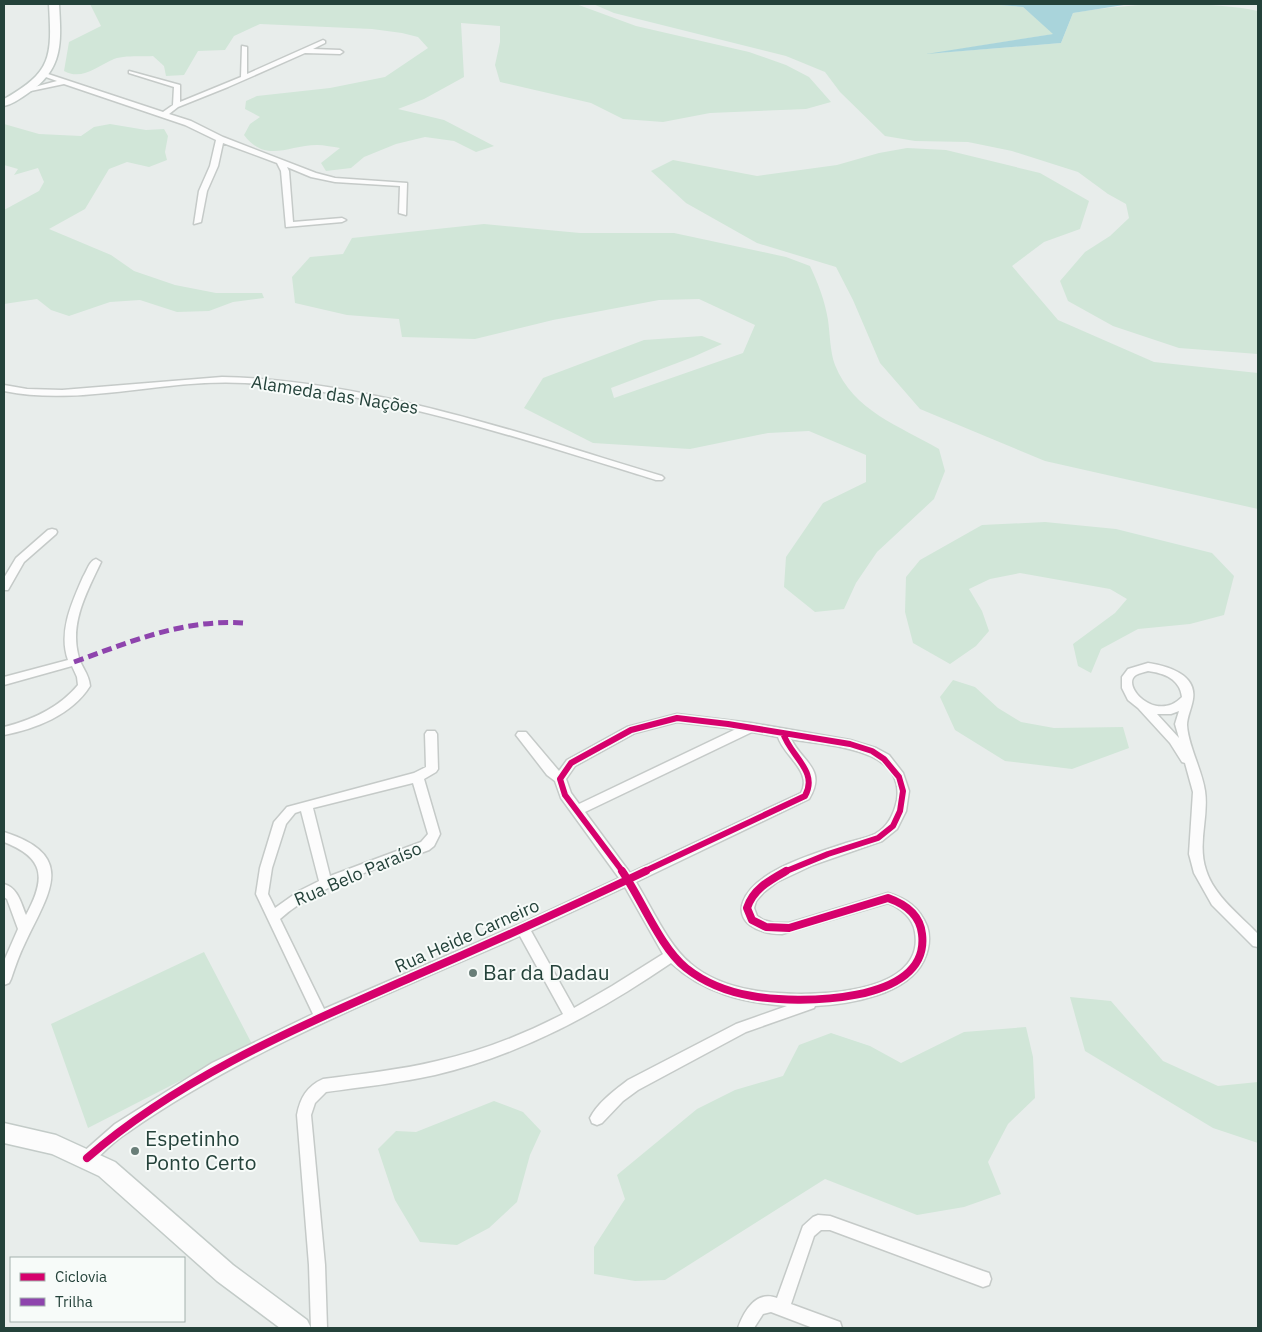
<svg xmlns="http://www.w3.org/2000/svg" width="1262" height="1332" viewBox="0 0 1262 1332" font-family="'IBM Plex Sans',sans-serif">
	<rect width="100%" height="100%" fill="#e8edeb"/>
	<!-- green -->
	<path fill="#d1e6d8" d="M90,4h486l60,22 113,26 37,13 23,12 22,25 -25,7 -96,4 -47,9 -40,-3 -32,-16 -91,-21 -5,-17 5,-23v-16l-39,-3 3,54 -40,22 -26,10 46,11 50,26 -18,6 -22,-11 -29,-4 -29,7 -32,13 -13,11 -25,3 -5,-8 19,-15c-7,-1 -16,-3 -23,-3 -29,0 -51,19 -73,-10l6,-11 10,-7 -15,-8 1,-8 11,-5 73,-8 55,-11 43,-29 -10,-11 -16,-4 -30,-4 -112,-5 -26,12 -9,14 -27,1 -14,24 -18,1 -2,-10 -11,-10c-11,1 -28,-1 -39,3 -17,7 -32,22 -50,12l5,-29 32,-16z
		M593,4h395l35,3 31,27 -118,19 125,-10 12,-30c54,-10 133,-13 185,-2v343l-79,-6 -66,-22 -45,-25 -8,-20 25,-29 25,-16 19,-18 -3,-14 -18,-10 -30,-22 -66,-21 -44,-9 -53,-1 -30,-5 -45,-44 -15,-20 -39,-16 -172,-43z
		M4,124l35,10 42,2 13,-9 16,-3 36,6 18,-1 4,7 -3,16 2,8 -18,7 -22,-5 -18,7 -24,40 -36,20 62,26 23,16 41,14 41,8h46l2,5 -31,4 -24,9 -32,1 -37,-12 -30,2 -41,14 -18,-6 -14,-11 -33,5v-94l35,-19 5,-9 -6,-14 -24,7 4,-6 -14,-4z
		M907,148l39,2 94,23 49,28 -9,28 -36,13 -32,24 46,54 96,42 104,11v136l-213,-48 -125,-52 -40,-46 -27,-63 -17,-33 -79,-24 -71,-40 -35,-32 22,-11 84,16 80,-11 42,-12z
		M484,224l96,9h94l112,24 24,9c8,17 15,35 18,54 2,14 2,32 7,45 18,46 65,61 104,84l6,22 -11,28 -57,53 -21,31 -12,26 -29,3 -31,-25 2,-30 37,-54 43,-21v-27l-57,-24 -41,2 -78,16 -97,-6 -69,-35 19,-30 101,-38 58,-4 20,8 -29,13 -82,31 3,10 129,-45 12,-28 -56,-26 -40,1 -106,20 -78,19 -73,-2 -3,-18 -52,-4 -52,-12 -3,-26 18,-20 33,-3 9,-16z
		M1045,522l71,7 96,24 22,23 -10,39 -34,9 -52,5 -37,20 -10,24 -13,-7 -5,-22 42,-31 12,-14 -17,-10 -90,-16 -30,6 -21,10 13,22 7,20 -13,15 -26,18 -37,-21 -8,-31 1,-35 14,-17 62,-35z
		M953,680l22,7 23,21 23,14 33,6 69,-1 6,21 -57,21 -67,-8 -50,-31 -15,-33z
		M204,952l48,92 -164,84 -37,-104z
		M1070,997l41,4 52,60 55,25 40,-4v61l-45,-15 -128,-77z
		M1026,1027l7,30 2,41 -27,26 -20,38 13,32 -37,13 -47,8 -92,-36 -160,101 -30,1 -41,-7v-27l31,-48 -8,-24 80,-66 38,-19 48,-14 16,-31 32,-12 39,13 31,17 63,-31z
		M494,1101l29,11 18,19 -11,24 -13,47 -28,26 -32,17 -37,-3 -25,-42 -17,-51 18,-18 20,1z"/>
	<!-- water -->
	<path fill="#a9d4db" d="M988,4h142l-57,9 -12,30 -135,11 127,-20 -30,-27z"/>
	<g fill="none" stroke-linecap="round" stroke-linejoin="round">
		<!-- minor casing -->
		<g stroke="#c5cac8" stroke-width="3">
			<path id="minor" d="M323,40l2,1v2l-12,6 27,1 3,2 -3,2 -35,-1 -77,34 -50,20 -9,7 22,7 32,16 93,36 19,5 72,5 -1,32 -7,-2 1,-27 -65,-4 -24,-5 -24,-10 2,4 4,51 49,-4 4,2 -4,2 -56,5 -5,-56 -4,-8 -54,-20 -5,23 -11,25 -6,31 -7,2 5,-33 11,-25 6,-26 -31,-15 -121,-41 -38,8 -3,-2 34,-9 -14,-5 -1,-1 3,-2 118,39 10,-7 1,-18 -45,-14v-2l51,14v17l61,-25 1,-31 5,1v27z
				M222,377c147,3 300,57 440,99l2,2 -2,2h-6c-134,-41 -271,-88 -411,-97 -79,-5 -164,24 -241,8v-6l23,4 35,1z
				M52,529l4,1 1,2 -1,2 -32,28 -16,28h-4v-12l12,-20 32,-28z
				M96,559l5,3c-13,28 -31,59 -23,92 2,12 11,19 12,32 -18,29 -55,43 -86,49v-8c28,-7 55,-19 74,-42l-1,-8 -5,-11 -68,19v-8l64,-17c-10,-28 4,-58 15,-83 4,-6 6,-16 13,-18z
				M1148,663c19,3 49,11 45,36 -1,8 -6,18 -6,26 1,20 15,45 18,66 4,26 -8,52 1,79 8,26 34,45 52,64v13l-5,-1 -41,-41 -18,-32 -5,-19 4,-62 -8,-29 -3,-1 -12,-19 -32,-35 -10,-8 -6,-12v-11l6,-8zM1148,671c16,2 32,8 34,26 -26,27 -62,-12 -46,-22 3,-2 9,-3 12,-4zM1179,711l-4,13 4,14 -22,-24h14z
				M677,714l74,9 99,17 26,8 13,7 14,18 6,18 -3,20 -9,18 -15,12 -69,24 -36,17 -13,10 -8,9 -2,7 3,8 6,4 11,3h15l99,-30c19,6 31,14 39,33 4,12 2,23 -3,34 -17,35 -73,44 -109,46l-1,2 -68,24 -108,58 -15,11 -21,22 -5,2 -5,-2 -2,-5c7,-15 25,-28 38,-38l108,-56 51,-18c-43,-3 -84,-13 -116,-43 -72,49 -150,92 -236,112 -36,8 -73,12 -109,17l-11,11 -4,12 14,150 2,63h-16l-2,-63 -12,-150c3,-17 10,-29 26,-36 38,-5 77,-9 114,-18 44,-10 86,-26 126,-47l-43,-78c-134,59 -273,113 -393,197 -13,8 -24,20 -35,30l-5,2 -5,-2 -2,-5 2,-5 33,-29 97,-61 101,-49 -57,-120 4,-26 14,-46 13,-15 127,-34 12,-6 -1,-33 2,-3h8l2,3 1,35 -2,3 -12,7 16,55 -6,12 -5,4c-50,19 -107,32 -149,69l44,90 194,-84 101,-47 -58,-80 -6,-17 -8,-6 -31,-40 2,-3h8l33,39 8,-11 60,-33zM677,722l59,7 -157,75 -8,-11 -5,-14 9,-13 60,-33zM752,732l26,5c6,19 35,35 23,56l-171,80 -45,-61zM791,739c34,7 114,7 106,61 -3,14 -9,27 -22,34 -9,4 -20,6 -29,9 -29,10 -92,27 -103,59 -3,8 -1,17 7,23 9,7 21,9 32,9l106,-31c13,5 25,15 27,29 12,68 -122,66 -163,58 -22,-4 -45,-12 -62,-27 -22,-18 -39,-57 -54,-81l173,-83c18,-30 -6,-36 -18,-60zM413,783l15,51 -7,8 -91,34 -17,-68zM301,811l18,70 -20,10 -24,17 -7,-14 4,-26 14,-44 9,-11zM625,887l38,67 -51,32 -38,22 -43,-77z
				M4,832c74,24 45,60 21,111 -6,12 -10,24 -14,36l-2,4 -5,2v-24l14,-32 -11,-30 -3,-2v-13c14,4 17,19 22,31 20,-37 19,-57 -22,-73z
				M818,1215l12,1 153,55 6,2 2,6 -2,6 -6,2 -153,-57h-9l-7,6 -23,68 49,18 2,6h-29l-42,-16 -8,2 -9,14h-16c6,-17 18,-38 39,-30l26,-72 10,-9z"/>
		</g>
		<!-- secondary casing -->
		<g stroke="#c3cbc8" stroke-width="3">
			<path id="secondary" d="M49,4h10c2,36 5,64 -28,87 -8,6 -18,13 -27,15v-7c48,-27 48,-42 45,-95z
				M4,1123l52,12 59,27 118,103 74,55 4,8h-31l-63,-47 -118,-105 -47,-22 -48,-11z"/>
		</g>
		<!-- minor -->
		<use href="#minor" fill="#fcfcfc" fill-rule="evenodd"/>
		<!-- secondary -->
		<use href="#secondary" fill="#fcfcfc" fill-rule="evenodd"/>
		<!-- quiet -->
		<path stroke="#8e44ad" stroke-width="5" stroke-dasharray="10 5" stroke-linecap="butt" d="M74,662c56,-20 109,-43 169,-39"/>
		<!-- cycleway-far1 casing -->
		<g stroke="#f7fbf9" stroke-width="9">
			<path id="cycleway-far1" d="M623,872l-58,-77 -5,-16 11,-16 60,-33 46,-12 51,6 122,20 22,7 12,8 15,18 4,14 -3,20 -7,15 -15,12 -50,16 -44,18
				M643,872l162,-76c14,-25 -15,-40 -22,-63"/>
		</g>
		<!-- cycleway casing -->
		<g stroke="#f7fbf9" stroke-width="11">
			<path id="cycleway" d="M622,871c20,29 38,76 64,97 19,15 42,24 66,28 43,8 179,9 170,-62 -2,-19 -17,-30 -34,-36l-99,30 -23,-1 -14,-7 -5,-12c6,-19 23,-28 39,-37
				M87,1158c94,-82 212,-131 325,-181 79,-34 156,-69 234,-106"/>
		</g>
		<!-- cycleway-far1 -->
		<use href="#cycleway-far1" stroke="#d6006c" stroke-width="6"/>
		<!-- cycleway -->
		<use href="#cycleway" stroke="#d6006c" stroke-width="8"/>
	</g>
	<!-- markers -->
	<g fill="#697e78" stroke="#f7fbf9" stroke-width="2">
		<circle cx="473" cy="973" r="5"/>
		<circle cx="135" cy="1151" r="5"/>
	</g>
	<g text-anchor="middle" stroke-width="4" stroke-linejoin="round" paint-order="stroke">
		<!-- street labels -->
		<g font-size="18" fill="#24423a" stroke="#f7fbf9">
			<text transform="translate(335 395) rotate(9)" y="6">Alameda das Nações</text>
			<text transform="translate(358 874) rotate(-23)" y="6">Rua Belo Paraíso</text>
			<text transform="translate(467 936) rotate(-24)" y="6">Rua Heide Carneiro</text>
		</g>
		<!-- near-poi labels -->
		<g font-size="21" fill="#24423a" stroke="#f7fbf9" text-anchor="start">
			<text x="483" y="980">Bar da Dadau</text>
			<text x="145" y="1146">Espetinho<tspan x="145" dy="24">Ponto Certo</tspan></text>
		</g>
	</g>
	<!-- border -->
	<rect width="1262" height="1332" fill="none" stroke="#24423a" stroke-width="10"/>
	<!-- legend -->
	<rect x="10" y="1257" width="175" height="65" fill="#f7fbf9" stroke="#a3b1ad"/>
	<rect x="20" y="1273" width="25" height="8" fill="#d6006c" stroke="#a3b1ad"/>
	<text x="55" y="1282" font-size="15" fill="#24423a">Ciclovia</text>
	<rect x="20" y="1298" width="25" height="8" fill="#8e44ad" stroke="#a3b1ad"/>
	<text x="55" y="1307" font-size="15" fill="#24423a">Trilha</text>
</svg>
